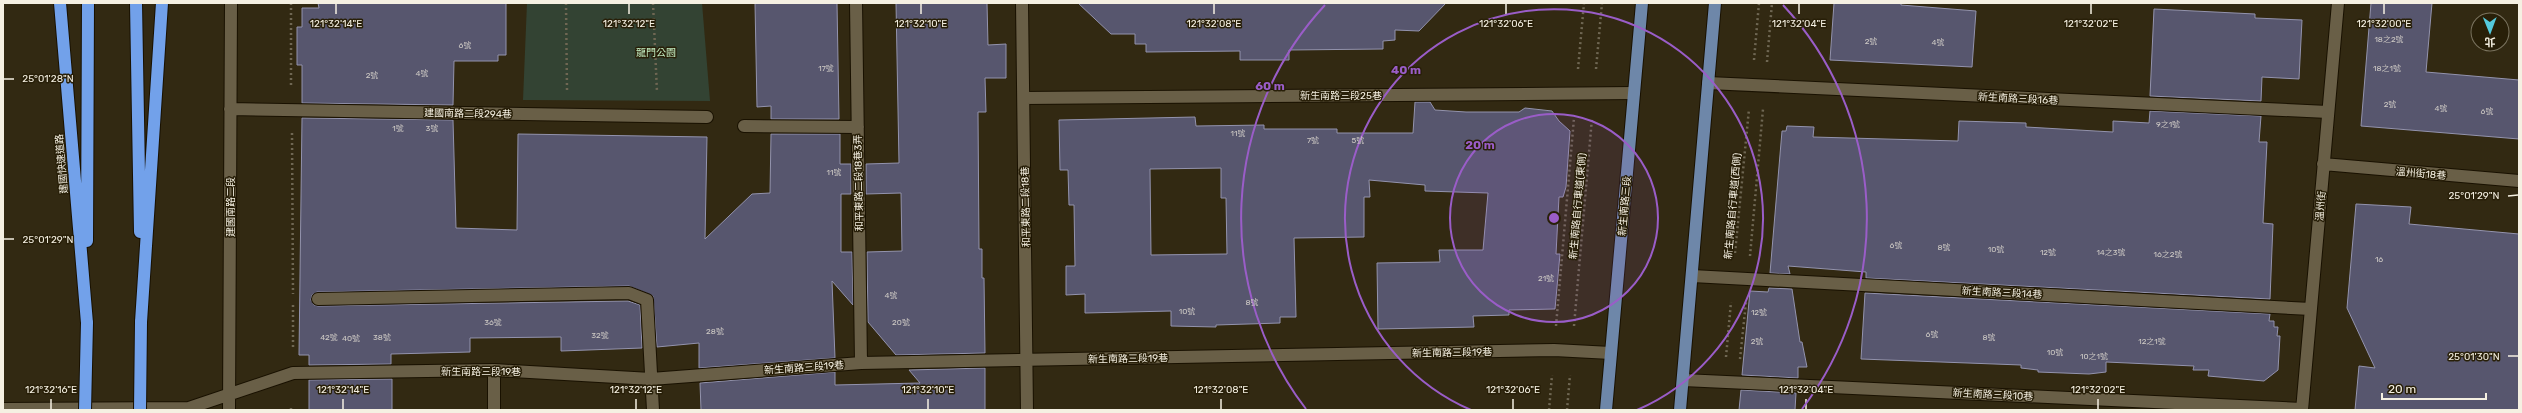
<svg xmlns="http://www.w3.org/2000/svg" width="2522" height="413" viewBox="0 0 2522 413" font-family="Rubik,'Noto Sans TC',sans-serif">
	<rect width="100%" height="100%" fill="#322912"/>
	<!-- green -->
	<path fill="#334333" d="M527,3h175l8,98 -187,-1z"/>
	<!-- building -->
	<path fill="#57566e" stroke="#9393ad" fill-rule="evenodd" d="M318,3h188v52h-8v6h-44l-1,44 -151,-2v-38h-5v-38h5v-19h17z
		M755,3h82l2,116h-68v-13l-14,1z
		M896,3h91l1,42 18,-1v34h-21l1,34h-8l1,137h3v29h2l1,75 -89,2 -28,-33 -1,-70 35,-1 -1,-58 -35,1v-30l33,-1z
		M1078,3h368l-27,28 -24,-1v10l-12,1v8l-94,1v10h-49v-9l-94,1v-8h-11v-10h-24z
		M1834,3h67v2l75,6 -4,56 -142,-7z
		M2371,3h61l-6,69 93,8v59l-158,-13z
		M2154,9l101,5v4l47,2 -3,59 -37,-2 -1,24 -111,-5z
		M1415,102h15l5,8 31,2h53l6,-4 27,3 7,10 11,10 -4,56 -3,10h-4l-3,57h4l-5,55 -46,1v5l-36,1 1,11 -96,2 -1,-66 63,-1 -1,-12h44l5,-57 -63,-2v-6l-56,-5 1,17h-6v40l-70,1 2,79h-16v6l-64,2v2l-45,-1v-15l-86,2v-19l-19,1v-29h9l-1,-61h-5l-1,-35h-8l-1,-50 136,-3 1,9 68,-1v4h73v4h76zM1221,168v30h5l1,56 -76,1 -1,-86z
		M2150,111l111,5 -2,26h8l-4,81 10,1 -3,75 -404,-21v-6l-78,-6 2,8 -20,-1 12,-142h4l1,-5 27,1 -1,10 145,4 1,-20 67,2v4l87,5v-11l36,2z
		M302,118l151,2 3,108 61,2 1,-96 189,3 -2,102 47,-45 18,-1 1,-59h69v30h11v30h-10v58h11l1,53 -21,-24 3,77 -136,10v-25l-42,4 -4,-51 -24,-10 -312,6 -5,3 -1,5 3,5 4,1 310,-5 12,4 2,43 -81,3v-14l-91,1v14l-79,2v10l-82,1v-10h-10z
		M2356,204l55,3 -2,17 110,10v176h-164l4,-44 16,2 -28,-60z
		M1769,288l23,1 8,53h2l5,25h-9v11l-56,-3 8,-84 18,1z
		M1865,293l405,21 -1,7h5v6h4l-1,9h3l-2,34 -14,11 -56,-5 1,-6h-16l1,-4 -88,-4v10l-17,2 -51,-2v-2l-17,-2v-3l-160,-6z
		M985,368v42h-284l-1,-27 135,-11v13l85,-2 -11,-13z
		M392,379v31h-83v-30z
		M1741,390l55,3 -1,17h-56z"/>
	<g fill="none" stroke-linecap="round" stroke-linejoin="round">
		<!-- minor casing -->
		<g stroke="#191100" stroke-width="14">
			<path id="minor" d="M856,3l5,360
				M1022,3l5,407
				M1708,83l620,29
				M1024,98l610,-5
				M230,109l477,8
				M744,126l114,1
				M2323,164l196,17
				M1692,276l619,33
				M318,299l311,-6 18,7 6,110
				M1683,380l619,29
				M3,409l186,-1 104,-35 201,-3 157,9 210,-16 693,-13 57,3
				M229,410l2,-407
				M494,410v-40
				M2302,410l36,-407"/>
		</g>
		<!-- major casing -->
		<g stroke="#191100" stroke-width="14">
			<path id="major" d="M1606,410l36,-407
				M1680,410l35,-407"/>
		</g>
		<!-- highway casing -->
		<g stroke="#191100" stroke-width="14">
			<path id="highway" d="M60,3l27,320
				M136,3l4,229
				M87,241l1,-238
				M141,322l21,-319"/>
		</g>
		<!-- path -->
		<path stroke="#6f6753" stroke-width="2.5" stroke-dasharray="2 3" stroke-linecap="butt" d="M291,3v83
			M566,3l1,87
			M653,3l4,89
			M1754,60l5,-57
			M1767,62l5,-59
			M1578,69l6,-66
			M1596,69l6,-66
			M292,133l1,161
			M1735,253l14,-144
			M1750,256l13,-147
			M293,305v43
			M1556,326l18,-208
			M1574,326l18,-208
			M1726,357l5,-55
			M1740,359l6,-57
			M291,410v-2
			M1549,410l3,-35
			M1567,410l3,-35"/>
		<!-- minor -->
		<use href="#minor" stroke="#695f47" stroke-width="12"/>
		<!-- major -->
		<use href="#major" stroke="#6e87a9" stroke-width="12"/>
		<!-- highway -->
		<use href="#highway" stroke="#72a1ea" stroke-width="12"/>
		<!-- highway-bridge casing -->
		<g stroke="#191100" stroke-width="14" stroke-linecap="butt">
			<path id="highway-bridge" d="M85,410l2,-87
				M140,410l1,-88"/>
		</g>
		<!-- highway-bridge -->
		<use href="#highway-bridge" stroke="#72a1ea" stroke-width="12"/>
	</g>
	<!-- ticks -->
	<path fill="none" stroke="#f5f0e2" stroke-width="1.5" d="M336,4v10M629,4v10M921,4v10M1214,4v10M1506,4v10M1799,4v10M2091,4v10M2384,4v10M4,79h10M2508,196l10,-1M4,239h10M2508,356h10M51,399v10M343,399v10M636,399v10M928,399v10M1221,399v10M1513,399v10M1806,399v10M2098,399v10"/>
	<!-- distance rings -->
	<circle cx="1554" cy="218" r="104" fill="#9a5dc8" fill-opacity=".12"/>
	<g fill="none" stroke="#9a5dc8" stroke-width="2">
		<circle cx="1554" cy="218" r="104"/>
		<path d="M1471 410A209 209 0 1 1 1637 410"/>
		<path d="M1306 409A313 313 0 0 1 1325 5M1783 5A313 313 0 0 1 1802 409"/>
	</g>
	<g text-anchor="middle" stroke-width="3" stroke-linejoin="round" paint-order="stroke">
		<!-- number labels -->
		<g font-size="8" fill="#cecac5">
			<text x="2389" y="42">18之2號</text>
			<text x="1871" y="44">2號</text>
			<text x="1938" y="45">4號</text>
			<text x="465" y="48">6號</text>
			<text x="826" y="71">17號</text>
			<text x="2387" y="71">18之1號</text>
			<text x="422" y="76">4號</text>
			<text x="372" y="78">2號</text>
			<text x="2390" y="107">2號</text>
			<text x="2441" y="111">4號</text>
			<text x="2487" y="114">6號</text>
			<text x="2168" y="127">9之1號</text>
			<text x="398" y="131">1號</text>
			<text x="432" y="131">3號</text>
			<text x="1238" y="136">11號</text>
			<text x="1313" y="143">7號</text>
			<text x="1358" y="143">5號</text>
			<text x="834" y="175">11號</text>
			<text x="1896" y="248">6號</text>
			<text x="1944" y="250">8號</text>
			<text x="1996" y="252">10號</text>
			<text x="2048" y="255">12號</text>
			<text x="2111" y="255">14之3號</text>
			<text x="2168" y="257">16之2號</text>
			<text x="2379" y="262">16</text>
			<text x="1546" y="281">21號</text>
			<text x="891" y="298">4號</text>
			<text x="1252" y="305">8號</text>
			<text x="1187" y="314">10號</text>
			<text x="1759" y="315">12號</text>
			<text x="493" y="325">36號</text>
			<text x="901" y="325">20號</text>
			<text x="715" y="334">28號</text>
			<text x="1932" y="337">6號</text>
			<text x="600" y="338">32號</text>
			<text x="329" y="340">42號</text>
			<text x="382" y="340">38號</text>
			<text x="1989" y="340">8號</text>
			<text x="351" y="341">40號</text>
			<text x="1757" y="344">2號</text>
			<text x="2152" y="344">12之1號</text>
			<text x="2055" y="355">10號</text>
			<text x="2094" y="359">10之1號</text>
		</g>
		<!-- park labels -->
		<g font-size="10" fill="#c3eec2" stroke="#281f08">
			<text x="656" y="56">龍門公園</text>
		</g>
		<!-- street labels -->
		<g font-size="10" fill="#f5f0e2" stroke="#281f08">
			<text x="1341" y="99">新生南路三段25巷</text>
			<text transform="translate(2018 98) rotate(3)" y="4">新生南路三段16巷</text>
			<text transform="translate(468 113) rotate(1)" y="4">建國南路二段294巷</text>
			<text transform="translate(61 164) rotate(-95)" y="4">建國快速道路</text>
			<text transform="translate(2421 173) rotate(5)" y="4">溫州街18巷</text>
			<text transform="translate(858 183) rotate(-91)" y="4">和平東路二段18巷3弄</text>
			<text transform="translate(1577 206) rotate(-85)" y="4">新生南路自行車道(東側)</text>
			<text transform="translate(1624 206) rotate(-85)" y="4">新生南路三段</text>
			<text transform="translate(1732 206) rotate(-85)" y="4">新生南路自行車道(西側)</text>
			<text transform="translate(2320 206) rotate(-85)" y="4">溫州街</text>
			<text transform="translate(230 207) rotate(-90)" y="4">建國南路二段</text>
			<text transform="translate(1025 207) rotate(-91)" y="4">和平東路二段18巷</text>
			<text transform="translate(2002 292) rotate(3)" y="4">新生南路三段14巷</text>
			<text transform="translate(1452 352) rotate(-1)" y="4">新生南路三段19巷</text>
			<text transform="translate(1128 358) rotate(-1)" y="4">新生南路三段19巷</text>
			<text transform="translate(804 367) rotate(-4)" y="4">新生南路三段19巷</text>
			<text x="481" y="375">新生南路三段19巷</text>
			<text transform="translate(1993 394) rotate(3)" y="4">新生南路三段10巷</text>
		</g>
	</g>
	<g font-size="10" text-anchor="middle" fill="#f5f0e2" stroke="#281f08" stroke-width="3" stroke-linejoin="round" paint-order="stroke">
		<text x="336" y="27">121°32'14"E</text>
		<text x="629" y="27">121°32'12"E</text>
		<text x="921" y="27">121°32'10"E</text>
		<text x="1214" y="27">121°32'08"E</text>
		<text x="1506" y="27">121°32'06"E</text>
		<text x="1799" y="27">121°32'04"E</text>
		<text x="2091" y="27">121°32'02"E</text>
		<text x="2384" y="27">121°32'00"E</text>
		<text x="48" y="82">25°01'28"N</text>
		<text x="2474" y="199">25°01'29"N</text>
		<text x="48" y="243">25°01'29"N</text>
		<text x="2474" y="360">25°01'30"N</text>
		<text x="51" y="393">121°32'16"E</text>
		<text x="343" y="393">121°32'14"E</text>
		<text x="636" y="393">121°32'12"E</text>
		<text x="928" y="393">121°32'10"E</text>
		<text x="1221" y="393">121°32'08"E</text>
		<text x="1513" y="393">121°32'06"E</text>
		<text x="1806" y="393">121°32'04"E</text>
		<text x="2098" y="393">121°32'02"E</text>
	</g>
	<circle cx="1554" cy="218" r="6" fill="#9a5dc8" stroke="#281f08" stroke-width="2"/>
	<g font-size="12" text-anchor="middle" font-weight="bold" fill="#9a5dc8" stroke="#281f08" stroke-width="3" stroke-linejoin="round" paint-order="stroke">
		<text x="1406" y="74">40 m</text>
		<text x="1270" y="90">60 m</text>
		<text x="1480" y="149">20 m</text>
	</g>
	<!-- border -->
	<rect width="2522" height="413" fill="none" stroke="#f5f0e2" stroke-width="8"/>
	<!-- north arrow -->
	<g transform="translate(2490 32) rotate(179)"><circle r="19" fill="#281f08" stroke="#7a735f"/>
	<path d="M0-3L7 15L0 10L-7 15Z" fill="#54cadd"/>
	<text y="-6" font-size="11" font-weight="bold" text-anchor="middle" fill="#f5f0e2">北</text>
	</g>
	<!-- scale -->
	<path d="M2382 393v6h104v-6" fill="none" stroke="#f5f0e2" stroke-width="2"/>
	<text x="2388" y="393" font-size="12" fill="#f5f0e2" stroke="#281f08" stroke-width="3" paint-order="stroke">20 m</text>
</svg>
